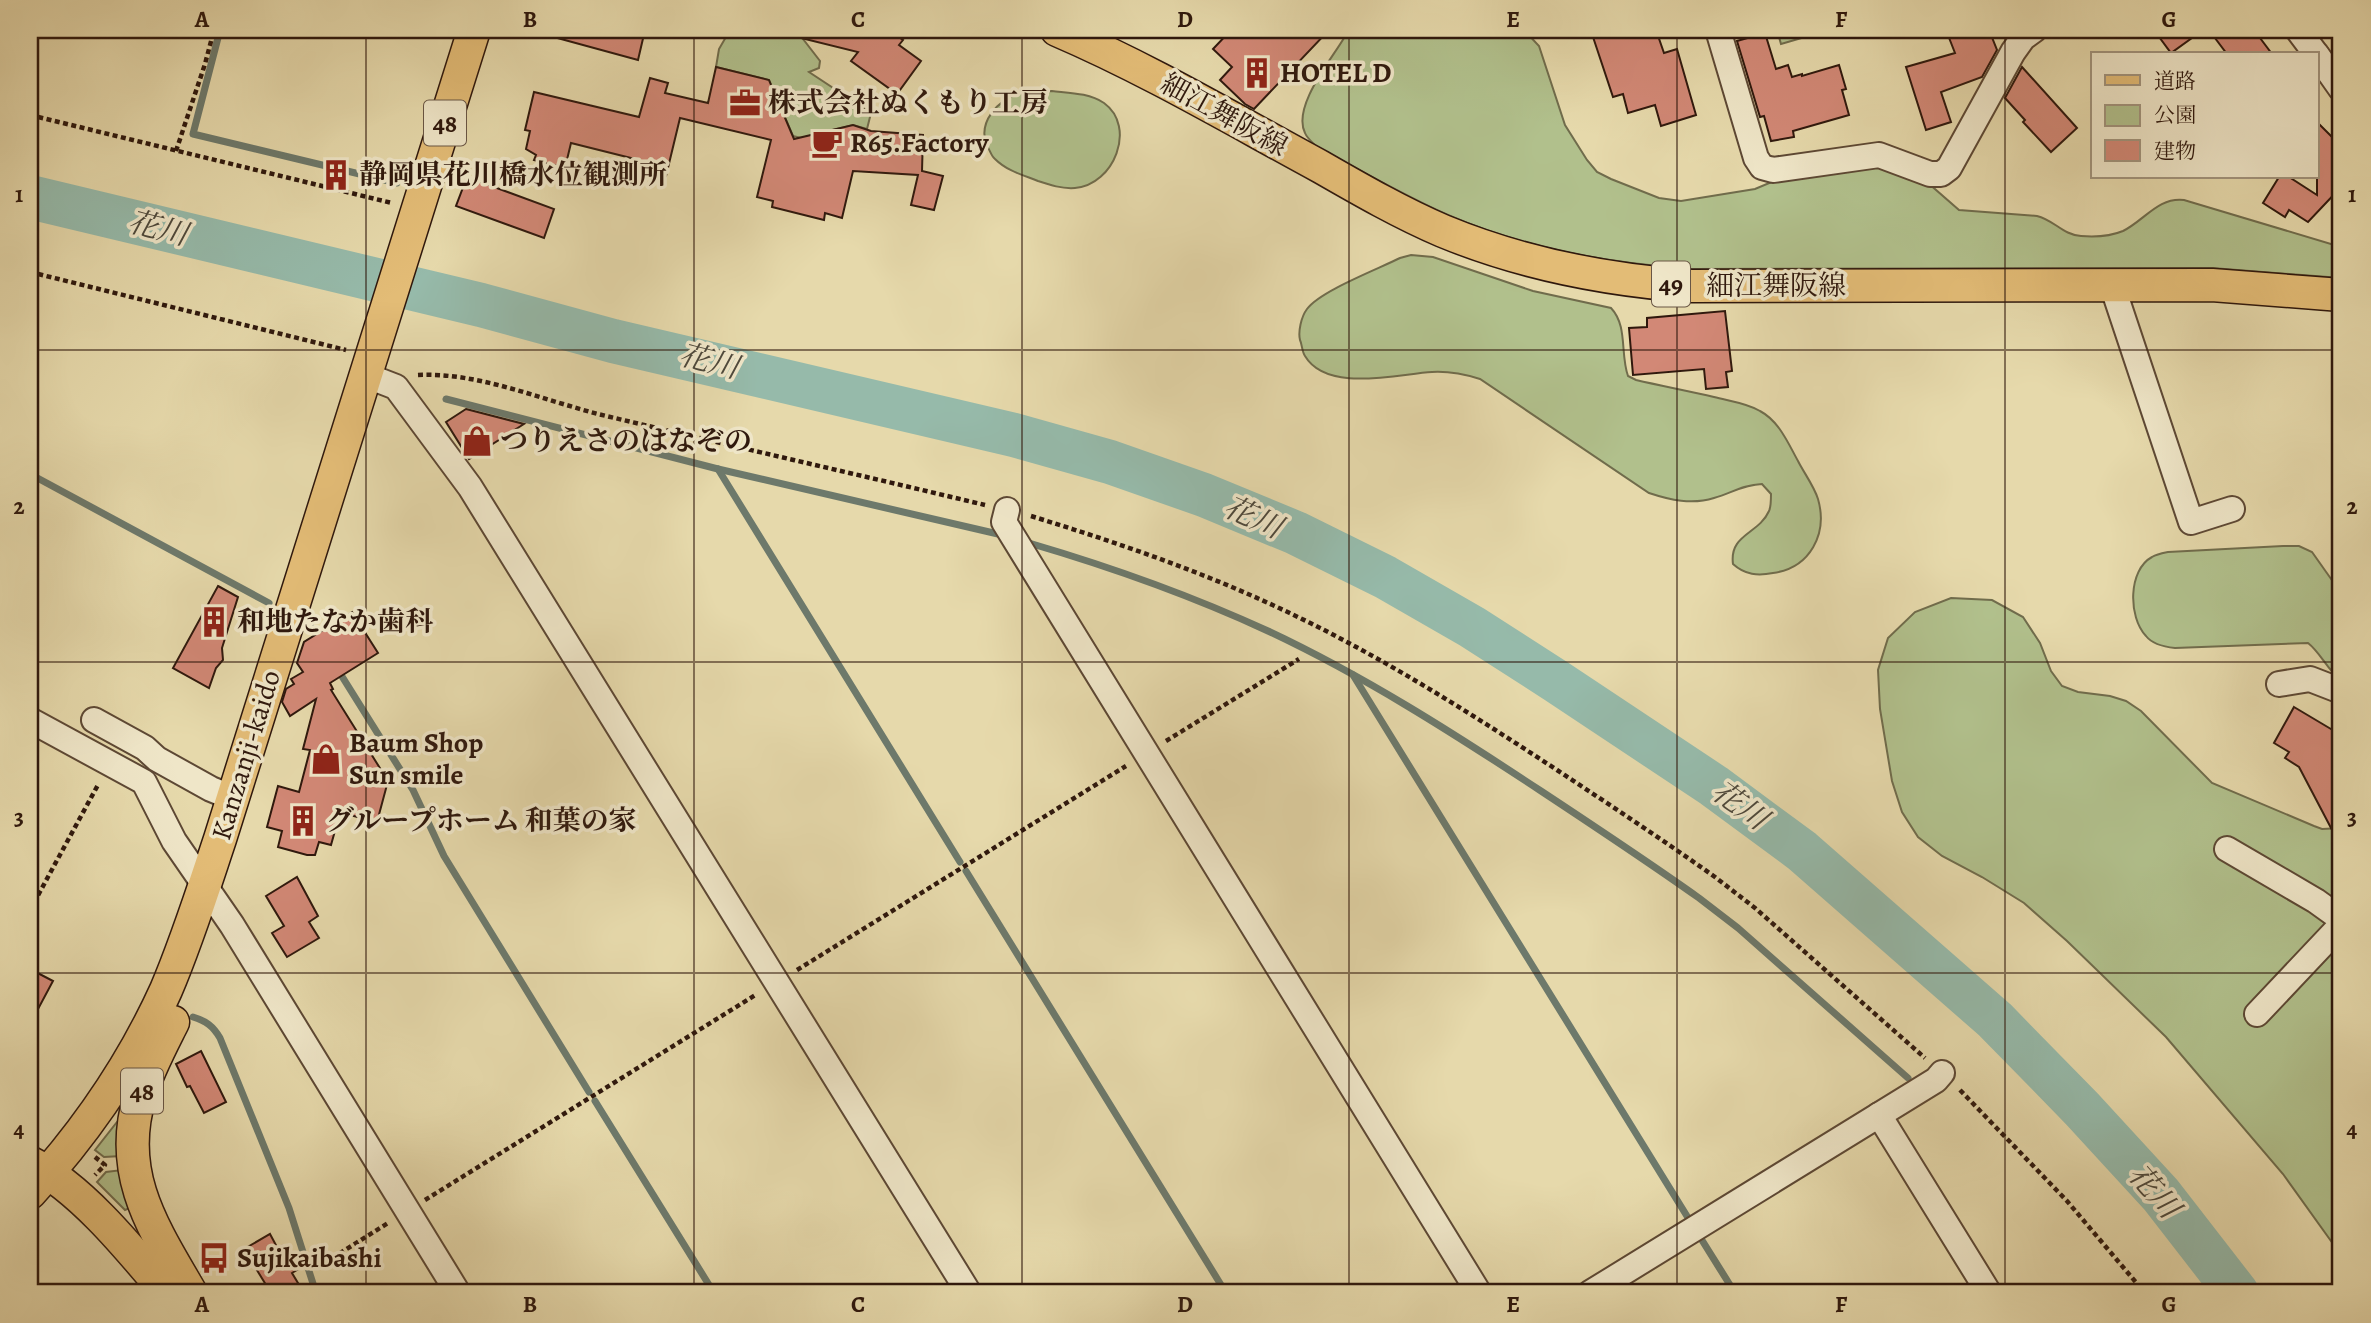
<svg xmlns="http://www.w3.org/2000/svg" width="2371" height="1323" font-family="Alegreya,'Noto Serif JP',serif">
<rect width="100%" height="100%" fill="#e6d9ab"/>
<filter id="stains"><feTurbulence type="fractalNoise" baseFrequency=".00286" numOctaves="4"/><feColorMatrix values="0 0 0 0 .2 0 0 0 0 .09 0 0 0 0 .02 0 0 0 .5 -.17"/></filter>
<radialGradient id="worn" r=".72"><stop offset=".6" stop-color="#630" stop-opacity="0"/><stop offset="1" stop-color="#630" stop-opacity=".3"/></radialGradient>
<g fill="#b1c08c" stroke="#706c4c" stroke-width="2">
<path d="M730 30H796L820 61 819 68 809 72 871 113 867 129 853 125 801 138 793 136 769 80 716 67 719 49Z"/>
<path d="M1347 30H1524L1539 46 1565 125 1587 160 1597 172 1611 179 1659 198 1681 201 1755 189 1774 181 1869 165 1928 183 1959 210 2037 216C2054 220 2063 235 2081 236 2094 237 2111 236 2123 231 2145 220 2158 197 2184 200L2341 247V278L2212 268 1692 269C1608 263 1526 249 1448 215 1403 195 1359 170 1316 146 1312 142 1307 138 1305 133 1292 107 1331 60 1344 38Z"/>
<path d="M1777 30H1829L1781 44Z"/>
<path d="M1052 91C1070 93 1089 93 1104 103 1137 127 1114 185 1075 188 1062 189 1050 185 1038 181 1023 175 1007 171 995 159 991 156 990 150 987 146 977 122 998 100 1020 93 1029 90 1042 92 1052 91Z"/>
<path d="M1411 255 1433 257 1533 291 1611 308C1628 326 1620 354 1628 376L1636 380C1662 386 1688 391 1714 397 1729 401 1747 403 1760 411 1779 421 1788 443 1798 461 1804 473 1814 486 1818 499 1828 534 1810 568 1773 573 1758 576 1745 575 1733 564 1729 534 1759 534 1769 511 1771 507 1771 499 1771 494L1762 484C1742 485 1732 493 1714 498 1692 505 1670 500 1649 493L1480 379C1464 374 1449 371 1432 372 1397 374 1327 393 1305 356 1302 352 1302 344 1300 340 1298 332 1301 317 1307 309 1320 291 1378 269 1400 258Z"/>
<path d="M2283 546H2299L2312 552 2341 593V680C2327 670 2321 653 2308 643L2175 648C2165 647 2153 645 2146 636 2128 617 2128 570 2152 557 2157 554 2163 553 2168 552Z"/>
<path d="M1951 598 1992 600 2023 617 2040 643 2051 671 2062 686 2078 692 2110 696 2126 701 2141 711 2212 783 2314 826 2322 829 2341 828V1255L2283 1174 2166 1037 2067 941 2024 903 1982 877 1942 856 1918 837 1902 812 1892 781 1880 709 1878 670 1888 638 1915 612Z"/>
<path d="M117 1122 122 1125 121 1156 104 1157 95 1150Z"/>
<path d="M122 1170 132 1207 125 1210 97 1182 106 1172Z"/>
</g>
<g fill="none" stroke-linecap="round" stroke-linejoin="round">
<g stroke="#6d796b" stroke-width="7">
<path d="M220 30 193 134 397 183"/>
<path d="M446 399 718 469 998 534"/>
<path d="M718 469 960 862"/>
<path d="M30 474 269 603"/>
<path d="M1029 543C1111 567 1190 595 1268 631 1364 676 1453 733 1541 791 1594 826 1647 861 1699 898L1738 928 1908 1078"/>
<path d="M310 625 321 642"/>
<path d="M338 670 413 790 444 856 589 1092"/>
<path d="M1353 675 1690 1221"/>
<path d="M966 871 1226 1293"/>
<path d="M193 1017C206 1021 213 1026 220 1038L289 1208 316 1293"/>
<path d="M595 1101 714 1293"/>
<path d="M1700 1237 1735 1293"/>
</g>
<path stroke="#96baaa" stroke-width="44" d="M30 197 481 305 613 341 1014 435 1110 462 1204 495 1296 533 1385 577 1472 627 1556 681 1714 786 1802 851 1995 1020 2082 1109 2161 1195 2237 1293"/>
</g>
<g fill="#d28876" stroke="#2f180d" stroke-width="2">
<path d="M551 30H645L638 60 550 36Z"/>
<path d="M798 30H889L903 40 899 45 921 61 897 94 851 61 858 52 797 37Z"/>
<path d="M1231 30H1329L1254 109 1245 104 1220 80 1232 67 1213 49Z"/>
<path d="M1615 30H1656L1664 53 1677 49 1696 115 1661 126 1655 105 1628 113 1623 94 1613 97 1593 37Z"/>
<path d="M1946 30H1989L1997 50 1982 77 1941 92 1951 122 1926 130 1906 67 1955 53Z"/>
<path d="M2154 30H2203L2171 53Z"/>
<path d="M2209 30H2254L2272 54H2227Z"/>
<path d="M1765 33 1776 69 1788 65 1792 77 1802 74V76L1839 65 1846 89 1842 90 1849 115 1793 131 1794 137 1771 141 1764 116 1760 117 1737 41Z"/>
<path d="M716 67 769 80 794 139 853 125 871 131 923 135 922 171 943 176 934 210 911 205 918 175 853 171 842 218 825 213 824 220 772 207 773 201 757 197 771 140 680 118 666 176 637 169 639 160 571 143 565 168 534 160 536 155 526 149 530 131 525 130 534 92 639 117 650 78 668 83 665 93 708 103Z"/>
<path d="M2022 67 2077 128 2051 152 2023 122 2025 120 2005 98Z"/>
<path d="M2317 122 2341 146V187L2308 222 2289 210 2285 217 2263 203 2279 177H2289L2317 195Z"/>
<path d="M467 177 554 209 544 238 456 206Z"/>
<path d="M1725 311 1732 371 1726 372 1728 387 1706 389 1704 369 1633 375 1629 328 1647 327V318Z"/>
<path d="M466 409 524 424 469 459 446 422Z"/>
<path d="M218 586 238 597 222 648 223 660 216 668 209 688 173 668Z"/>
<path d="M352 612 378 653 330 683 333 689 331 690 388 781 377 822 346 814 343 822 338 820 331 845 319 842 315 855H307L278 847 282 831 267 827 278 786 299 792 310 750 303 749 316 699 290 716 282 702 286 689 294 684 291 679 303 672 297 663 304 642Z"/>
<path d="M2294 707 2341 735V847L2299 767 2285 758 2289 752 2274 743Z"/>
<path d="M297 877 318 916 309 922 319 938 287 957 272 933 284 926 266 896Z"/>
<path d="M30 969 53 981 30 1024Z"/>
<path d="M201 1051 226 1102 204 1113 190 1086 187 1087 176 1064Z"/>
<path d="M270 1234 278 1249 282 1246 297 1270 292 1273 304 1293H271L244 1249Z"/>
</g>
<g fill="none" stroke-linecap="round" stroke-linejoin="round">
<defs>
<g id="minor">
<path d="M1718 30 1756 158 1762 167 1773 170 1879 155 1930 174H1941L1949 168 2013 52 2023 38 2034 30"/>
<path d="M2298 30 2316 54"/>
<path d="M2317 55 2341 89"/>
<path d="M2112 285 2191 522 2232 509"/>
<path d="M365 375 396 387 470 487 969 1293"/>
<path d="M1007 510 1004 522 1479 1293"/>
<path d="M2279 684 2310 679 2341 691"/>
<path d="M30 720 144 782 174 841 232 925 458 1293"/>
<path d="M94 720 145 748 157 759 211 789 233 798"/>
<path d="M2227 849 2316 901 2341 919"/>
<path d="M2257 1014 2341 925"/>
<path d="M1879 1115 1989 1293"/>
<path d="M1590 1293 1936 1080 1942 1073"/>
</g>
<g id="major">
<path d="M1057 30C1148 69 1234 120 1321 167 1361 190 1401 213 1443 231 1523 264 1606 280 1691 286L2212 285 2341 295"/>
<path d="M173 1022C161 1046 148 1070 140 1096 116 1174 154 1229 191 1293"/>
<path d="M31 1163C81 1188 131 1250 167 1293"/>
<path d="M30 1193C85 1133 132 1065 166 990 187 941 203 890 220 839L474 30"/>
</g>
</defs>
<use href="#minor" stroke="#5d4834" stroke-width="28"/>
<use href="#major" stroke="#2f180d" stroke-width="35"/>
<g stroke="#2f180d" stroke-width="4.5" stroke-dasharray="5 3.5" stroke-linecap="butt">
<path d="M726 30 729 38"/>
<path d="M30 115 392 203"/>
<path d="M176 151 205 64 214 30"/>
<path d="M30 272 346 350"/>
<path d="M418 375C477 372 540 399 598 414 727 445 856 474 985 505"/>
<path d="M1031 516C1115 542 1198 570 1279 608 1376 653 1467 711 1557 770 1610 805 1663 840 1715 877L1755 908 1925 1058"/>
<path d="M1166 741 1299 659"/>
<path d="M30 910 99 783"/>
<path d="M797 970 1126 766"/>
<path d="M1960 1090 2067 1201 2145 1293"/>
<path d="M95 1157 105 1165 95 1175"/>
<path d="M425 1200 757 994"/>
<path d="M318 1267 388 1223"/>
</g>
<use href="#minor" stroke="#efe6c8" stroke-width="24"/>
<use href="#major" stroke="#e3bc76" stroke-width="32"/>
</g>
<path fill="none" stroke="#2f180d" stroke-width="2" stroke-opacity="0.55" d="M366 30V1293M694 30V1293M1022 30V1293M1349 30V1293M1677 30V1293M2005 30V1293M30 350H2341M30 662H2341M30 973H2341"/>
<defs>
<symbol id="building-bare" viewBox="-9 -9 18 18"><path d="M-4-6H4V6H1V3H-1V6H-4ZM-2.5-4.3h1.7v1.8h-1.7ZM.8-4.3h1.7v1.8H.8ZM-2.5-1h1.7V.8h-1.7ZM.8-1h1.7V.8H.8Z" fill="#8f2418" stroke="#efe6c8" stroke-width="2.5" paint-order="stroke"/></symbol>
<symbol id="office-bare" viewBox="-9 -9 18 18"><path d="M-6-3h4V-5.5h4V-3h4V5H-6ZM-1-4.5V-3h2v-1.5ZM-6 0V1H6V0Z" fill="#8f2418" stroke="#efe6c8" stroke-width="2.5" paint-order="stroke"/></symbol>
<symbol id="cafe-bare" viewBox="-9 -9 18 18"><path d="M-5.5-4.5H6V0H3Q3 3.5 0 3.5H-2.5Q-5.5 3.5-5.5 0ZM3-3.2v2h1.7v-2ZM-6 4.5H4V6H-6Z" fill="#8f2418" stroke="#efe6c8" stroke-width="2.5" paint-order="stroke"/></symbol>
<symbol id="shop-bare" viewBox="-9 -9 18 18"><path d="M-5-2.5h2.3a2.7 3.5 0 0 1 5.4 0H5L5.5 6h-11ZM-1.5-2.5h3a1.5 2.3 0 0 0-3 0Z" fill="#8f2418" stroke="#efe6c8" stroke-width="2.5" paint-order="stroke"/></symbol>
<symbol id="bus-bare" viewBox="-9 -9 18 18"><path d="M-5-6H5V4H4V6H2V4H-2V6H-4V4H-5ZM-3.5-4V0h7V-4ZM-3.5 1.2v1.5H-2V1.2ZM2 1.2v1.5H3.5V1.2Z" fill="#8f2418" stroke="#efe6c8" stroke-width="2.5" paint-order="stroke"/></symbol>
</defs>
<g fill-rule="evenodd">
<use href="#building-bare" x="1235" y="51" width="44" height="44"/>
<use href="#office-bare" x="723" y="81" width="44" height="44"/>
<use href="#cafe-bare" x="805" y="121" width="44" height="44"/>
<use href="#building-bare" x="314" y="153" width="44" height="44"/>
<use href="#shop-bare" x="455" y="419" width="44" height="44"/>
<use href="#building-bare" x="192" y="600" width="44" height="44"/>
<use href="#shop-bare" x="304" y="737" width="44" height="44"/>
<use href="#building-bare" x="281" y="799" width="44" height="44"/>
<use href="#bus-bare" x="192" y="1236" width="44" height="44"/>
</g>
<g text-anchor="middle" dominant-baseline="central" stroke-width="7" stroke-linejoin="round" paint-order="stroke">
<g fill="#efe6c8" stroke="#695645" stroke-width="2">
<rect x="424" y="100.5" width="42" height="45" rx="5"/>
<rect x="1652" y="261.5" width="38" height="45" rx="5"/>
<rect x="121" y="1068.5" width="42" height="45" rx="5"/>
</g>
<g font-size="26" font-weight="bold" fill="#2f180d">
<text x="445" y="123">48</text>
<text x="1671" y="284">49</text>
<text x="142" y="1091">48</text>
</g>
<g font-size="28" font-weight="bold" fill="#2f180d" stroke="#efe6c8" text-anchor="start">
<text x="1280" y="73">HOTEL D</text>
<text x="768" y="103">株式会社ぬくもり工房</text>
<text x="850" y="143">R65.Factory</text>
<text x="359" y="175">静岡県花川橋水位観測所</text>
<text x="500" y="441">つりえさのはなぞの</text>
<text x="237" y="622">和地たなか歯科</text>
<text x="349" y="743">Baum Shop<tspan x="349" dy="32">Sun smile</tspan></text>
<text x="326" y="821">グループホーム 和葉の家</text>
<text x="237" y="1258">Sujikaibashi</text>
</g>
<g font-size="28" fill="#2f180d" stroke="#efe6c8">
<text transform="translate(1224 115) rotate(29)">細江舞阪線</text>
<text x="1776" y="286">細江舞阪線</text>
<text transform="translate(246 755) rotate(-73)">Kanzanji-kaido</text>
</g>
<g font-size="30" font-style="italic" fill="#4e493c" stroke="#efe6c8">
<text transform="translate(158 228) rotate(14)">花川</text>
<text transform="translate(709 361) rotate(14)">花川</text>
<text transform="translate(1253 517) rotate(24)">花川</text>
<text transform="translate(1740 805) rotate(36)">花川</text>
<text transform="translate(2154 1191) rotate(49)">花川</text>
</g>
</g>
<rect width="2371" height="1323" fill="none" stroke="#e6d9ab" stroke-width="77"/>
<rect x="2091" y="52" width="228" height="126" fill="#efe6c8" stroke="#a2947d" stroke-width="2"/>
<rect x="2105" y="75" width="35" height="10" fill="#e3bc76" stroke="#a2947d" stroke-width="2"/>
<text x="2154" y="88" font-size="21" fill="#2f180d">道路</text>
<rect x="2105" y="105" width="35" height="21" fill="#b1c08c" stroke="#a2947d" stroke-width="2"/>
<text x="2154" y="122" font-size="21" fill="#2f180d">公園</text>
<rect x="2105" y="140" width="35" height="21" fill="#d28876" stroke="#a2947d" stroke-width="2"/>
<text x="2154" y="158" font-size="21" fill="#2f180d">建物</text>
<rect x="38" y="38" width="2294" height="1246" fill="none" stroke="#2f180d" stroke-width="2.5"/>
<g font-size="23" text-anchor="middle" font-weight="bold" fill="#2f180d">
<text x="202" y="27">A</text>
<text x="530" y="27">B</text>
<text x="858" y="27">C</text>
<text x="1185" y="27">D</text>
<text x="1513" y="27">E</text>
<text x="1841" y="27">F</text>
<text x="2169" y="27">G</text>
<text x="19" y="202">1</text>
<text x="2352" y="202">1</text>
<text x="19" y="514">2</text>
<text x="2352" y="514">2</text>
<text x="19" y="825">3</text>
<text x="2352" y="825">3</text>
<text x="19" y="1137">4</text>
<text x="2352" y="1137">4</text>
<text x="202" y="1312">A</text>
<text x="530" y="1312">B</text>
<text x="858" y="1312">C</text>
<text x="1185" y="1312">D</text>
<text x="1513" y="1312">E</text>
<text x="1841" y="1312">F</text>
<text x="2169" y="1312">G</text>
</g>
<rect width="100%" height="100%" filter="url(#stains)"/>
<rect width="100%" height="100%" fill="url(#worn)"/>
</svg>
